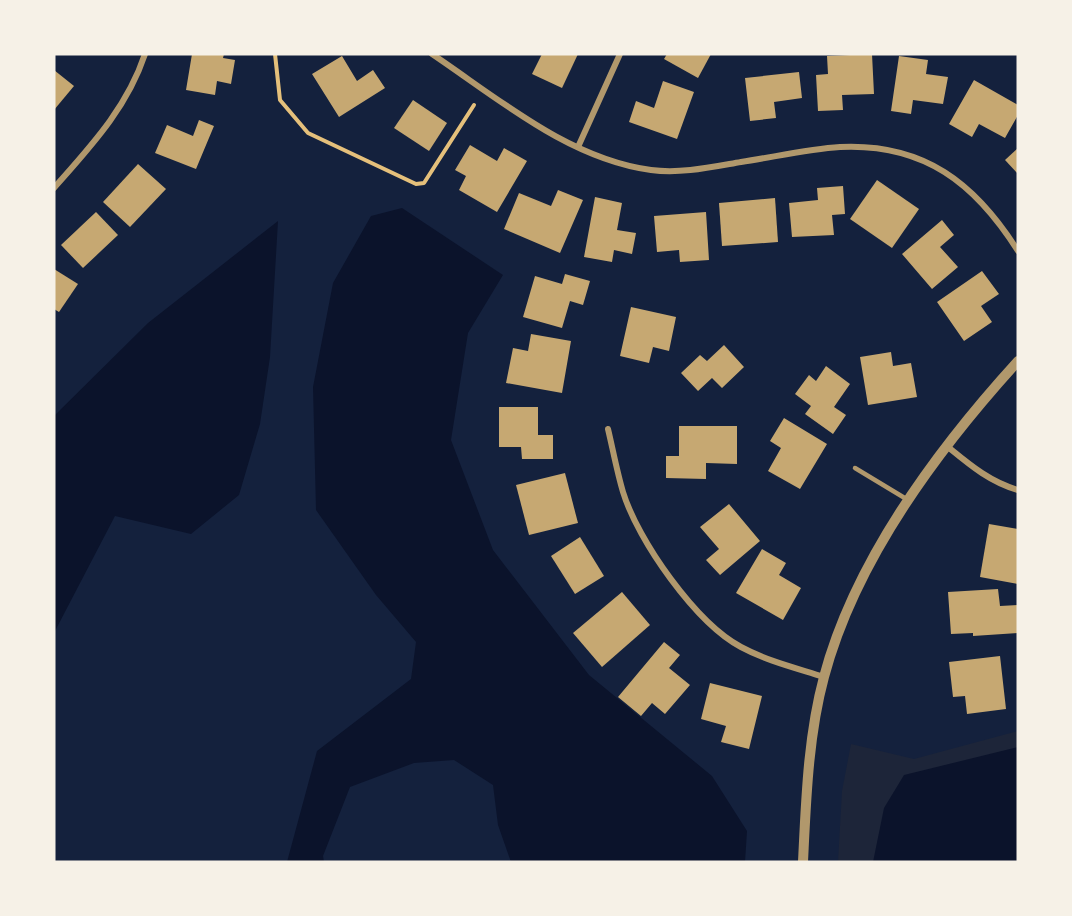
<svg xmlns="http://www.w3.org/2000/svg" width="1072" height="916" font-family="'Public Sans',sans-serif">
<rect width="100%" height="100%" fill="#14213d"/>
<path fill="#1d2539" d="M1018 731V862H838L842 791 851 744 914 759Z"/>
<g fill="#0b132b">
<path d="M402 208 503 275 468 333 451 440 493 550 589 675 712 776 747 831 745 862H511L498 825 493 785 454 760 414 763 350 787 323 856 324 862H287L317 751 411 679 416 642 376 595 316 510 313 387 333 283 371 216Z"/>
<path d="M278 221 270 357 260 424 239 495 191 534 115 516 54 633V416L148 323Z"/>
<path d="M1018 747V862H873L884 808 904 775Z"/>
</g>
<g fill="#c6a872">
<path d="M192 54H224L223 58 235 60 231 84 217 81 215 95 186 90Z"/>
<path d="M542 54H578L562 88 532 74Z"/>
<path d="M667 54H711L698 78 664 59Z"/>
<path d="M872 54 874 94 842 95 843 110 818 111 816 75 828 74 827 56Z"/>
<path d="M342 56 357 81 373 70 385 88 339 117 312 74Z"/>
<path d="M899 56 928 60 926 74 948 77 943 104 913 100 911 114 891 111Z"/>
<path d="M54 70 74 86 54 110Z"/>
<path d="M799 72 802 98 774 102 776 118 750 121 745 78Z"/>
<path d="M974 80 1018 105V115L1005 138 979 124 972 137 949 124Z"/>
<path d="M663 81 694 92 677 139 629 122 636 101 654 108Z"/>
<path d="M413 100 447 123 429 151 394 128Z"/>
<path d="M199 120 214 126 196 169 155 153 167 125 193 136Z"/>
<path d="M470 145 497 161 504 148 527 161 497 212 459 190 466 176 455 170Z"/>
<path d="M1018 148V174L1005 160Z"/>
<path d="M138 164 166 189 130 227 103 202Z"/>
<path d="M877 180 919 209 892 248 850 219Z"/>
<path d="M843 186 845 214 832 215 834 235 792 237 789 203 818 200 817 188Z"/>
<path d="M558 190 583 200 560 253 504 229 519 193 551 206Z"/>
<path d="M595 197 622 203 617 230 636 233 632 254 614 250 612 262 584 257Z"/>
<path d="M775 198 778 242 722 246 719 203Z"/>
<path d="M96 212 118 235 83 268 61 245Z"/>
<path d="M706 212 709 260 680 262 679 250 657 252 654 216Z"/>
<path d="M942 220 954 235 940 247 958 267 932 289 902 254Z"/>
<path d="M54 269 78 284 59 312 54 309Z"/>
<path d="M982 271 999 294 981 306 992 322 964 341 937 302Z"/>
<path d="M565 274 590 281 583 305 570 301 562 328 523 317 535 276 562 284Z"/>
<path d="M631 307 676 317 669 351 653 347 649 363 620 356Z"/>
<path d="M531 334 571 341 562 393 506 383 513 348 528 351Z"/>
<path d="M724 345 744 367 722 388 712 378 698 391 681 373 700 355 707 361Z"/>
<path d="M891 352 893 366 911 363 917 397 868 405 860 357Z"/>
<path d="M826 366 850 384 834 407 846 415 833 434 805 414 811 406 795 394 809 375 816 381Z"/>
<path d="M499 407H538V435H553V459H522L521 447H499Z"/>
<path d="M784 418 827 444 800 489 768 471 781 448 770 441Z"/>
<path d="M679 426H737V464L706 463V479L666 478V456H679Z"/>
<path d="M565 473 578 523 529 535 516 485Z"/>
<path d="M729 504 760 541 720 575 706 560 719 549 700 527Z"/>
<path d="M989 524 1018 529V584L980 577Z"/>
<path d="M580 537 604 576 575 594 551 556Z"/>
<path d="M762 549 786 563 779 575 801 588 783 620 736 593Z"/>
<path d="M998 589 1000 606 1018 605V633L973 636V633L951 634 948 592Z"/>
<path d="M622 592 650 625 602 667 573 633Z"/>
<path d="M664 642 680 655 669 668 690 685 665 714 652 703 641 716 618 697Z"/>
<path d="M1000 656 1006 709 967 714 965 696 953 697 949 662Z"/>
<path d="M710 683 762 696 749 749 721 742 726 726 701 719Z"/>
</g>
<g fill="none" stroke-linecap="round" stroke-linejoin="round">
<path stroke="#e5c07b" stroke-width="4" d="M275 54 280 100 308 133 416 184 424 183 474 105"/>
<path stroke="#b1986c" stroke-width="4.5" d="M855 468 908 500"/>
<g stroke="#b1986c" stroke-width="6">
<path d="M432 54C499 99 569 159 651 170 681 174 712 167 741 162 774 157 808 149 840 147 924 143 975 183 1018 251"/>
<path d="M578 147 620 54"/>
<path d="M54 188C91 146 127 108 145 54"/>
<path d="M608 429C613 450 617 472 623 492 638 541 696 623 741 647 767 661 796 668 824 677"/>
<path d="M948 447C970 465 990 482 1018 490"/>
</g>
<path stroke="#b1986c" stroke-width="10" d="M803 862C806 801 808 736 824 677 855 560 937 450 1018 361"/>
</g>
<rect width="1072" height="916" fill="none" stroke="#f6f1e7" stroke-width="111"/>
</svg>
